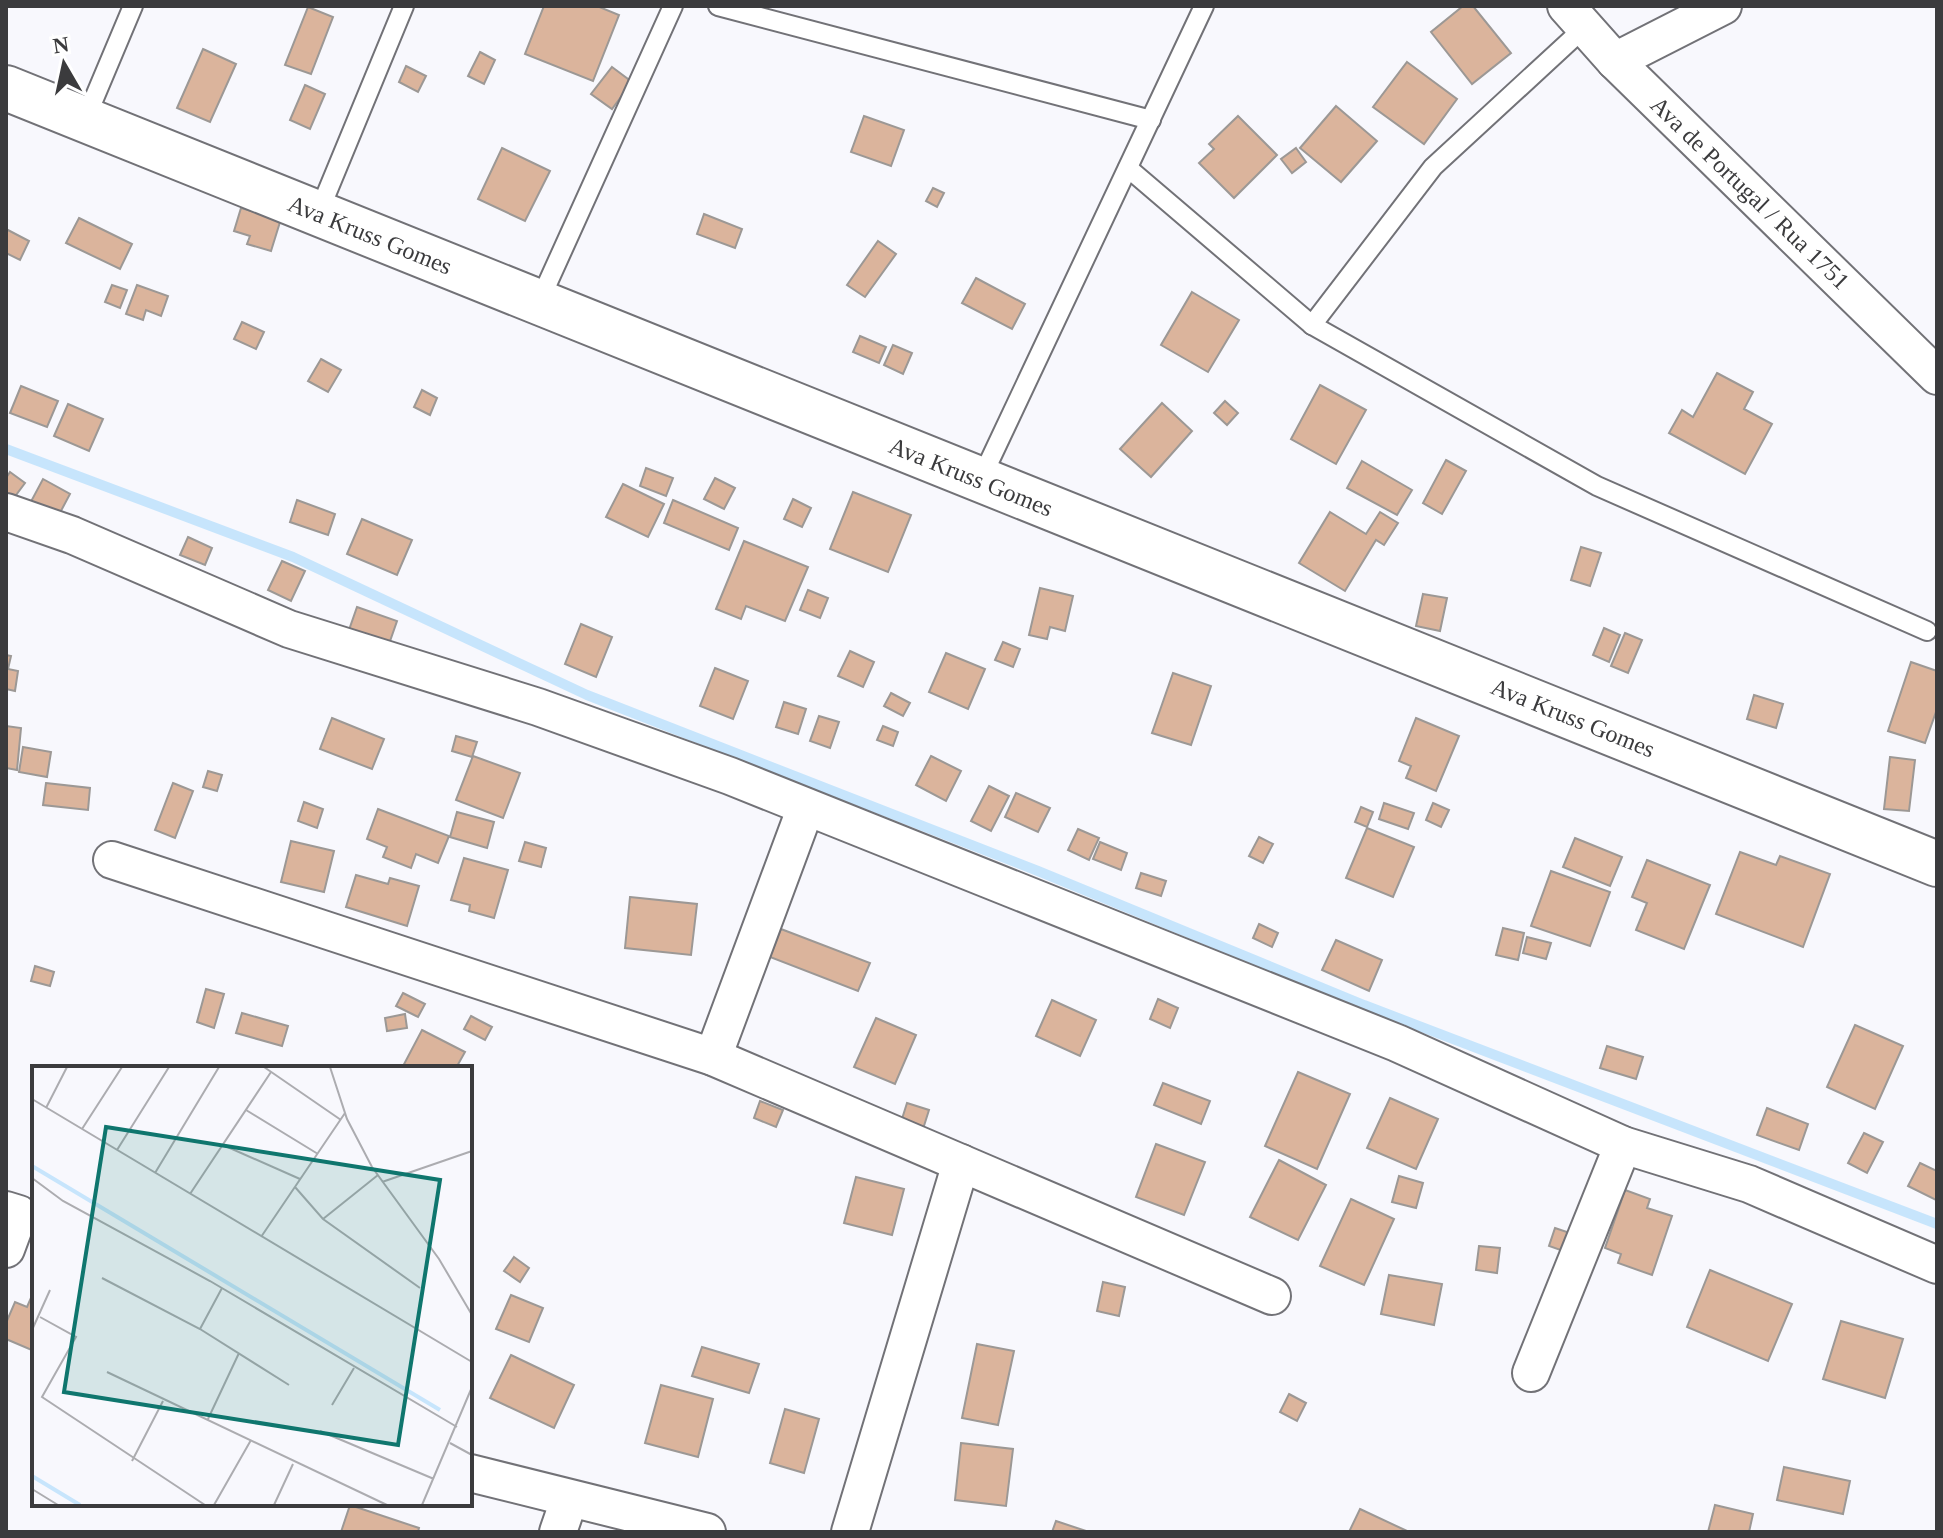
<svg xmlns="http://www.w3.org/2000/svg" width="1943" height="1538" font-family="Georgia,serif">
<rect width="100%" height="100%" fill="#f8f8fd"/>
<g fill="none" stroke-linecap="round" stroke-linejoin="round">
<path stroke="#c7e5fc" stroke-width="10" d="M6 449 293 557 587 695 1038 871 1364 1005 1937 1224"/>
</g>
<g fill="#dbb49c" stroke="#9c9895" stroke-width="2">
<path d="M544 6H597L619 15 593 81 525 54Z"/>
<path d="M1463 6H1473L1511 53 1472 84 1431 32Z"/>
<path d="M308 7 333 17 311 74 285 65Z"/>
<path d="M203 49 236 64 210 122 177 108Z"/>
<path d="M480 52 495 60 484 84 468 76Z"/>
<path d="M1407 62 1457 99 1424 144 1373 107Z"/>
<path d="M406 66 426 76 418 92 399 82Z"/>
<path d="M612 67 632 82 612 109 591 94Z"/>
<path d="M305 85 325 94 310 129 290 120Z"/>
<path d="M1336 106 1377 141 1341 182 1300 148Z"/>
<path d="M864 116 904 130 891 166 851 152Z"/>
<path d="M1238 116 1277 155 1234 198 1199 163 1214 149 1209 144Z"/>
<path d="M502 148 550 171 525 221 478 199Z"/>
<path d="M1296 148 1306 162 1292 173 1281 159Z"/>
<path d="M933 188 944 193 937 207 926 201Z"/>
<path d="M285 206 271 251 247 244 250 236 234 231 241 208 261 214Z"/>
<path d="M704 214 742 229 735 248 697 234Z"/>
<path d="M79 218 132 244 120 269 66 243Z"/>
<path d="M6 229 29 241 20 260 6 253Z"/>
<path d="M878 241 896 254 865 297 847 285Z"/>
<path d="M976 278 1025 304 1012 329 962 303Z"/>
<path d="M112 285 127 290 120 308 105 302Z"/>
<path d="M137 285 168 296 161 316 146 310 143 320 126 314Z"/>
<path d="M1192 292 1239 320 1208 372 1161 345Z"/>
<path d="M242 322 264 332 256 349 234 339Z"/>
<path d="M860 336 886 347 879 363 853 352Z"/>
<path d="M893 345 912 353 903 374 884 365Z"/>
<path d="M321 359 341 370 328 392 308 381Z"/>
<path d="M1717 373 1753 392 1744 409 1772 424 1745 474 1669 433 1682 410 1693 417Z"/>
<path d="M1320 385 1366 410 1336 464 1291 439Z"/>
<path d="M21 386 58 401 47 427 10 413Z"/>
<path d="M422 390 437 398 430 415 414 407Z"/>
<path d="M1225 401 1238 413 1227 425 1214 413Z"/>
<path d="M1162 403 1192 431 1151 477 1120 449Z"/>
<path d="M68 404 103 419 89 451 54 436Z"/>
<path d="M1446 460 1466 471 1442 514 1423 503Z"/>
<path d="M1362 461 1412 490 1397 515 1347 488Z"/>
<path d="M646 468 673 478 666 496 640 486Z"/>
<path d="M10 472 25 483 13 499 6 494V478Z"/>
<path d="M715 478 735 488 724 509 704 499Z"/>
<path d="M43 479 70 494 54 524 27 509Z"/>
<path d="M623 484 664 504 648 537 606 517Z"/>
<path d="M853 492 911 515 888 572 830 549Z"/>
<path d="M793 499 811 508 802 527 784 519Z"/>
<path d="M297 500 335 514 328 535 290 522Z"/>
<path d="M673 500 738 528 729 550 664 523Z"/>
<path d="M1330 512 1366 534 1380 512 1398 523 1384 545 1376 540 1345 591 1299 563Z"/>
<path d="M362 519 412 540 397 575 347 554Z"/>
<path d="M188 537 212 548 205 565 180 555Z"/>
<path d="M744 541 808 567 785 621 746 606 741 619 716 609Z"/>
<path d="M1581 547 1601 553 1590 586 1571 580Z"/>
<path d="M282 561 305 571 291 601 268 590Z"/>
<path d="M1040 588 1073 596 1065 631 1050 627 1047 639 1029 635Z"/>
<path d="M808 590 828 598 820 618 800 610Z"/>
<path d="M1423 594 1447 598 1440 631 1416 626Z"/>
<path d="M357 607 397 621 389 644 349 630Z"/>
<path d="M581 624 612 637 596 677 565 664Z"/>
<path d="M1604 628 1620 635 1609 662 1593 655Z"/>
<path d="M1625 633 1642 640 1628 673 1611 666Z"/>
<path d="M1003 642 1020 649 1013 667 995 660Z"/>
<path d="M850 651 874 662 863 687 838 676Z"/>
<path d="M946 653 985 669 968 709 929 692Z"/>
<path d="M6 655 11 656 8 669 18 671 15 691 6 689Z"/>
<path d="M1911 662 1937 671V709L1925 743 1888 731Z"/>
<path d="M715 668 748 681 733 719 700 706Z"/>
<path d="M1173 673 1211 686 1191 745 1152 733Z"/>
<path d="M891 693 910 703 903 716 884 706Z"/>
<path d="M1754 695 1783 704 1776 728 1747 719Z"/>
<path d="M784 702 806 709 798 734 776 727Z"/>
<path d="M819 716 839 722 830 748 810 741Z"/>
<path d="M332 718 384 739 372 769 320 749Z"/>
<path d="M1416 718 1459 736 1436 791 1406 778 1411 766 1399 761Z"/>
<path d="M6 726 21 728 17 770 6 768Z"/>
<path d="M883 726 898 732 893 746 877 740Z"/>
<path d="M456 736 477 742 472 757 452 751Z"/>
<path d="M23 747 51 752 47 777 19 772Z"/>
<path d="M473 756 520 773 503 818 456 800Z"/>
<path d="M931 756 961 771 946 801 916 785Z"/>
<path d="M1890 757 1915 760 1909 811 1884 809Z"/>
<path d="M208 771 222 775 217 791 203 787Z"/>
<path d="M46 783 90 788 88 810 43 805Z"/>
<path d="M173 783 193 791 175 838 155 830Z"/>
<path d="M989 786 1009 796 991 831 971 821Z"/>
<path d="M1016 793 1050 808 1038 832 1005 817Z"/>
<path d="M304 802 323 809 317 828 298 821Z"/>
<path d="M1384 803 1414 813 1408 829 1379 819Z"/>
<path d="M1433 803 1449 810 1441 827 1426 820Z"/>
<path d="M1361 807 1373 812 1367 827 1355 822Z"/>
<path d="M378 809 449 836 438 863 416 854 411 868 383 857 387 847 367 839Z"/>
<path d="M457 812 494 822 487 848 450 837Z"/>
<path d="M1367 828 1414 847 1393 897 1346 878Z"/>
<path d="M1078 829 1099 838 1089 860 1068 850Z"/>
<path d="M1259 837 1273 844 1263 863 1249 856Z"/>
<path d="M1575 838 1622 857 1610 886 1563 867Z"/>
<path d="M291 841 334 851 324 892 281 882Z"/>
<path d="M525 842 546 848 541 867 519 861Z"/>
<path d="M1100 842 1127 853 1121 870 1093 859Z"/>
<path d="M1740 852 1776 865 1780 856 1830 874 1803 947 1716 914Z"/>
<path d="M464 858 508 870 494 918 469 911 470 905 451 900Z"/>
<path d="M1647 860 1710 885 1684 949 1636 930 1647 903 1632 897Z"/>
<path d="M1551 871 1610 892 1590 946 1531 926Z"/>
<path d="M1141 873 1166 881 1161 896 1136 888Z"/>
<path d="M356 875 388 884 390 878 419 886 407 926 346 907Z"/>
<path d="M630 897 697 904 691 955 625 948Z"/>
<path d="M1259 924 1278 933 1272 947 1253 938Z"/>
<path d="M1503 928 1524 933 1518 960 1496 955Z"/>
<path d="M781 929 870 963 858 991 770 957Z"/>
<path d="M1527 937 1551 943 1546 959 1523 953Z"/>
<path d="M1336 940 1382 960 1369 991 1322 970Z"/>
<path d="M35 966 54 972 50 986 31 981Z"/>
<path d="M206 989 224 994 214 1028 197 1022Z"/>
<path d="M403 993 425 1004 418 1017 396 1006Z"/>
<path d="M1158 999 1178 1008 1170 1028 1150 1019Z"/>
<path d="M1052 1000 1096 1020 1080 1056 1036 1036Z"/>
<path d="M242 1013 288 1026 282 1046 236 1033Z"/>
<path d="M405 1014 407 1028 387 1031 385 1018Z"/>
<path d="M471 1016 492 1027 485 1040 464 1029Z"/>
<path d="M876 1018 916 1035 895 1084 854 1067Z"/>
<path d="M1855 1025 1903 1046 1875 1109 1827 1087Z"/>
<path d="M422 1030 465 1052 456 1068H402Z"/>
<path d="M1607 1046 1643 1057 1636 1079 1600 1068Z"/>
<path d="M1298 1072 1350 1094 1317 1169 1265 1146Z"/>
<path d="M1163 1083 1210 1101 1201 1124 1154 1105Z"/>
<path d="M1390 1098 1438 1119 1416 1169 1367 1148Z"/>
<path d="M760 1101 783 1110 776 1127 754 1118Z"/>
<path d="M907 1103 929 1110 923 1129 901 1122Z"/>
<path d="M1767 1108 1808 1124 1799 1150 1757 1135Z"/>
<path d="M1864 1133 1883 1142 1867 1173 1848 1163Z"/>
<path d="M1156 1144 1205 1162 1184 1215 1136 1197Z"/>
<path d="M1279 1160 1326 1185 1298 1240 1250 1217Z"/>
<path d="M1920 1163 1937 1171 1936 1200 1908 1186Z"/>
<path d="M1399 1176 1423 1183 1416 1208 1392 1202Z"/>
<path d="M856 1177 904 1189 892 1235 844 1223Z"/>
<path d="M1625 1190 1650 1199 1647 1208 1672 1216 1652 1275 1618 1263 1621 1254 1605 1248Z"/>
<path d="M1351 1199 1394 1219 1364 1285 1320 1266Z"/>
<path d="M1555 1228 1576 1235 1569 1253 1549 1246Z"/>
<path d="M1479 1246 1500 1248 1497 1273 1476 1270Z"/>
<path d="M514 1257 529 1268 520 1282 504 1271Z"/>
<path d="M1710 1270 1792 1304 1768 1361 1687 1327Z"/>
<path d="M1389 1275 1442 1284 1434 1325 1381 1314Z"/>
<path d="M1103 1282 1125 1287 1119 1316 1097 1311Z"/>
<path d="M34 1291V1351L6 1339V1323L15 1302 27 1307Z"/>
<path d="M511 1295 543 1308 529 1342 496 1329Z"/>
<path d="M1841 1321 1903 1339 1885 1398 1823 1379Z"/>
<path d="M977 1344 1014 1351 998 1425 962 1418Z"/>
<path d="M702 1347 759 1364 749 1393 692 1376Z"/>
<path d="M511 1355 574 1385 554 1428 490 1398Z"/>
<path d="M661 1385 713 1399 698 1457 645 1443Z"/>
<path d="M1289 1394 1306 1403 1297 1421 1280 1412Z"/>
<path d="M785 1409 819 1419 804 1473 770 1463Z"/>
<path d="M961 1443 1013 1449 1006 1506 955 1500Z"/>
<path d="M1784 1467 1850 1481 1843 1514 1777 1500Z"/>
<path d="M350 1505 419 1528 418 1532H341Z"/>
<path d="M1715 1505 1753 1514 1749 1532H1708Z"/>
<path d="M1360 1509 1407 1531V1532H1349Z"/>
<path d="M1056 1521 1089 1532H1052Z"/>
</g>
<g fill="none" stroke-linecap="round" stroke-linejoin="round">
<defs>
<g id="service">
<path d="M718 6 1151 120"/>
<path d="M85 120 133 6"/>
<path d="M1128 168 1312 325 1597 486 1927 631"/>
<path d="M318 214 404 6"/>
<path d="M539 302 673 6"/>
<path d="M1312 325 1433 167 1585 27"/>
<path d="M980 481 1204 6"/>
</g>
<g id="minor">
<path d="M1566 6 1615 61 1937 376"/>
<path d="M1615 61 1723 6"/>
<path d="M6 512 72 535 289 629 538 707 730 776 1397 1043 1623 1145 1749 1184 1937 1265"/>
<path d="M112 860 713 1057 1272 1296"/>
<path d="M713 1057 806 807"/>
<path d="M6 1210 19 1214 6 1249"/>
<path d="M1531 1373 1623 1145"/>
<path d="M470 1473 707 1532"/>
<path d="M558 1532 569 1500"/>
<path d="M850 1532 961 1163"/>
</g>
<path id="tertiary" d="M6 88 1937 864"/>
</defs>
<use href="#service" stroke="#727277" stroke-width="22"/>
<use href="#minor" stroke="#727277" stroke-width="40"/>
<use href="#tertiary" stroke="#727277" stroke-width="48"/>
<use href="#service" stroke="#fff" stroke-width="18"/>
<use href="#minor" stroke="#fff" stroke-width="36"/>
<use href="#tertiary" stroke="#fff" stroke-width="44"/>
</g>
<g text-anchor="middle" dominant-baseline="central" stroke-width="6" stroke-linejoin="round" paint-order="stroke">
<g font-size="24" fill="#3b3b3d" stroke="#fff">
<text transform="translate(1750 193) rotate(44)">Ava de Portugal / Rua 1751</text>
<text transform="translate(370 235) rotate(22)">Ava Kruss Gomes</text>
<text transform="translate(971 477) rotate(22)">Ava Kruss Gomes</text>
<text transform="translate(1573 718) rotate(22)">Ava Kruss Gomes</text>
</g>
</g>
<g transform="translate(32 1066)">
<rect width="440" height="440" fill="#f8f8fd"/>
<path fill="none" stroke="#c7e5fc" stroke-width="4" d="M0 100 408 344M0 410 48 439"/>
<path fill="none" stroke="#acacb0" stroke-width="2" d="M232 1 309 54M298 1 315 53 340 101 407 193 440 249M0 33 440 296M14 42 35 1M214 44 286 88M50 63 90 1M191 79 268 113M85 84 137 1M123 107 187 1M0 112 31 135 178 215 425 361M350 116 440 85M263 121 291 153 388 222M158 128 239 6M291 153 346 109M229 171 313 47M70 212 168 263 257 319M8 251 44 271 10 331 173 439M168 263 190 222M0 264 18 224M75 306 355 439M300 339 322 302M176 353 207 287M288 365 402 413M418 377 440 389M100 395 131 335M0 423 26 439M182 439 219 374M242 439 261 398M390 439 440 321"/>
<path fill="#0f766e" fill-opacity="0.15" stroke="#0f766e" stroke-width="4" d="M74 61 408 114 366 379 32 326Z"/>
<rect width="440" height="440" fill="none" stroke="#3b3b3d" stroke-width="4"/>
</g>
<rect width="1943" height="1538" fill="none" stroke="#3b3b3d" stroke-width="16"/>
<g transform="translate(64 64) rotate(351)" stroke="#ffffff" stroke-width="6" paint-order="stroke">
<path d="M0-6L14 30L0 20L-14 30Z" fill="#3b3b3d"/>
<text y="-12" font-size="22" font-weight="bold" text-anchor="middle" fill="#3b3b3d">N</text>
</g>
</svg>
